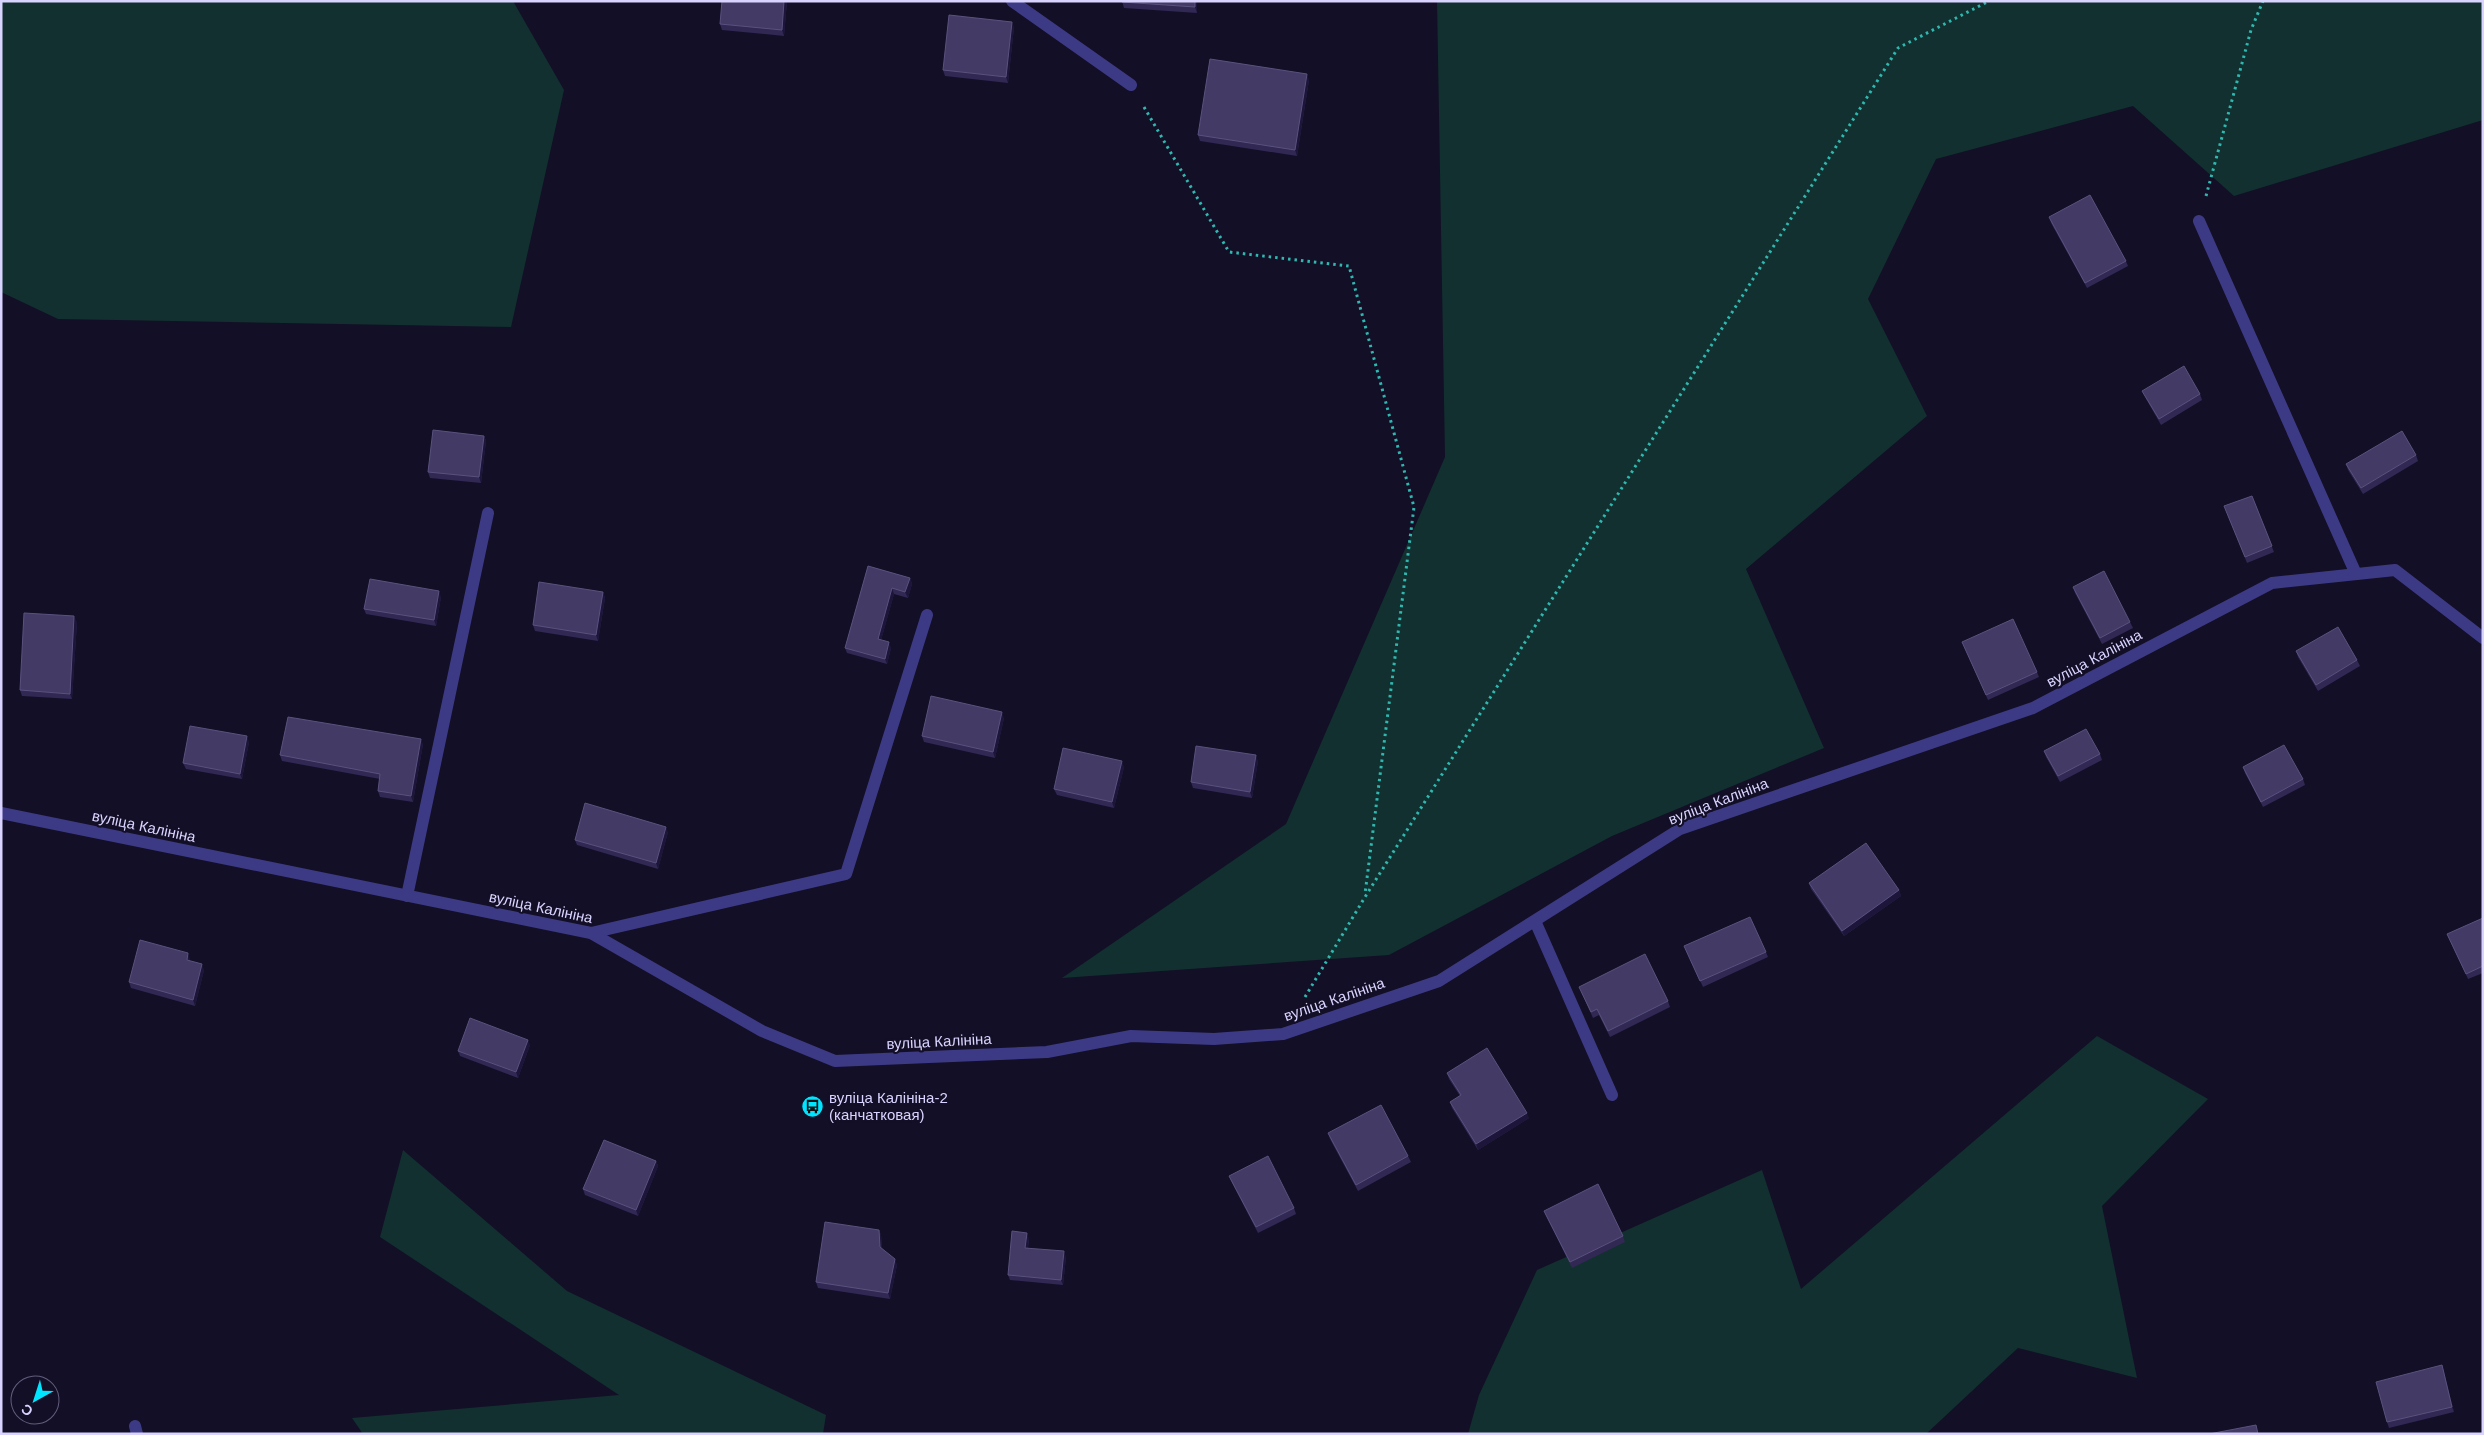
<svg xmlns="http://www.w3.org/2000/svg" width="2484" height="1435" font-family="Helvetica,sans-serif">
<rect width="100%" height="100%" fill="#130f26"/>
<g fill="#12302f">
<path d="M1 1H513L564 90 511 327 58 319 1 292Z"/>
<path d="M1437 1H2483V120L2234 196 2133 106 1936 159 1868 299 1927 416 1746 569 1824 748 1612 836 1389 955 1062 978 1286 824 1445 457Z"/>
<path d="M2097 1036 2208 1099 2102 1206 2137 1378 2018 1348 1926 1434H1468L1479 1395 1537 1270 1762 1170 1801 1289Z"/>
<path d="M403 1150 567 1291 826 1415 823 1434H363L352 1418 619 1395 380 1237Z"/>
</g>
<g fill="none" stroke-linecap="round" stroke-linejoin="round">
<g stroke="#2fb8b0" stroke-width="3" stroke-dasharray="2.5 4" stroke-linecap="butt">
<path d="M1144 107 1229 252 1349 266 1414 507 1365 894"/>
<path d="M2206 196 2251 30 2263 1"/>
<path d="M1305 997 1365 897 1898 48 1989 1"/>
</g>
<g stroke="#3d3a85" stroke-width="12">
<path d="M1012 1 1131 85"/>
<path d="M2199 221 2356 574"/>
<path d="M1 813 591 933 762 1031 835 1061 1047 1052 1131 1036 1214 1039 1283 1034 1439 981 1680 829 2033 708 2272 583 2395 570 2483 638"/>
<path d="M407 896 488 513"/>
<path d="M1535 921 1612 1095"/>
<path d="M591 933 846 874 927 615"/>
<path d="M135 1426 137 1434"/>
</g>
</g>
<g fill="#312854">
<path d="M787 1 784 36 722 30 720 24Z"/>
<path d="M1122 1H1197V13L1124 8Z"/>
<path d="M1014 27 1008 83 945 76 943 70Z"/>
<path d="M1309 80 1297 156 1200 141 1198 135Z"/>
<path d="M2049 217 2126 261 2128 266 2087 288 2051 223Z"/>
<path d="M2142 391 2200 394 2202 400 2161 425 2145 397Z"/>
<path d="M484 436 486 441 481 483 430 478 428 472Z"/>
<path d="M2416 455 2418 461 2363 494 2348 470 2346 464Z"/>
<path d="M2252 496 2274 552 2247 563 2224 506Z"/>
<path d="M868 566 910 578 912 584 908 598 894 594 881 640 891 648 887 664 847 653 845 648Z"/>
<path d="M2073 587 2130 622 2133 628 2102 644 2075 593Z"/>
<path d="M603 592 605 598 598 641 535 631 533 625Z"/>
<path d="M441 597 436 626 366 614 364 609Z"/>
<path d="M77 622 72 699 22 696 20 690Z"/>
<path d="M1962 642 2037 672 2039 677 1988 700Z"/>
<path d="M2296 651 2357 660 2360 666 2318 691 2298 657Z"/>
<path d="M1004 718 995 758 924 742 922 736Z"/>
<path d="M249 742 242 779 186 769 183 763Z"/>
<path d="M423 744 413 802 380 797 378 791 380 779 282 761 280 755Z"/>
<path d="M2044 751 2100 754 2102 760 2060 782 2046 757Z"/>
<path d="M1258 761 1252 798 1193 788 1191 782Z"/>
<path d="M1124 767 1114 808 1057 795 1054 789Z"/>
<path d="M2243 767 2303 779 2305 785 2263 807 2245 773Z"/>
<path d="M668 832 658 869 577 845 575 840Z"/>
<path d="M1809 883 1899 890 1901 896 1844 936 1811 889Z"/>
<path d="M2483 918V973L2468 979 2447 934Z"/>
<path d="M1684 946 1766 952 1768 957 1703 987Z"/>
<path d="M190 959V961L204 970 195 1006 131 988 129 982Z"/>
<path d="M1579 987 1668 1001 1670 1007 1610 1037 1599 1015 1593 1018Z"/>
<path d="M530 1045 518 1078 460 1056 458 1051Z"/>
<path d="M1447 1073 1529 1118 1478 1150 1452 1108 1450 1102 1460 1096 1449 1079Z"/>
<path d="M1328 1133 1408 1156 1411 1162 1358 1191 1330 1139Z"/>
<path d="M656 1161 658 1166 638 1216 585 1195 583 1189Z"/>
<path d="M1229 1176 1294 1208 1296 1214 1258 1233 1231 1181Z"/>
<path d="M1544 1211 1623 1236 1625 1242 1572 1268 1546 1216Z"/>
<path d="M879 1230 881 1235 882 1249 897 1265 890 1299 818 1288 816 1282Z"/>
<path d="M1029 1239 1028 1248 1066 1257 1063 1285 1010 1280 1008 1275Z"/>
<path d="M2442 1365 2454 1412 2389 1428 2387 1422Z"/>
</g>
<g fill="#1d163a">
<path d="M784 1H787L784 36 782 30Z"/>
<path d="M1195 1H1197V13L1195 7Z"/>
<path d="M1012 22 1014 27 1008 83 1006 77Z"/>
<path d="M1307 74 1309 80 1297 156 1295 150Z"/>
<path d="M484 436 486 441 481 483 479 477Z"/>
<path d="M910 578 912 584 908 598 905 592Z"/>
<path d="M892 588 894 594 880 644 878 639Z"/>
<path d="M439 591 441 597 436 626 434 620Z"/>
<path d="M603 592 605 598 598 641 596 635Z"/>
<path d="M74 616 77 622 72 699 70 694Z"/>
<path d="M889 642 891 648 887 664 885 659Z"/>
<path d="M1002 712 1004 718 995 758 993 752Z"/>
<path d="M247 736 249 742 242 779 240 774Z"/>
<path d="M421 739 423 744 413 802 411 796Z"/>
<path d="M1256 755 1258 761 1252 798 1250 792Z"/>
<path d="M1122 761 1124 767 1114 808 1112 802Z"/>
<path d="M666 827 668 832 658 869 656 863Z"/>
<path d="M1899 890 1901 896 1844 936 1842 931Z"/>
<path d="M188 953 190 959 189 966 187 960Z"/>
<path d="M202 964 204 970 195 1006 193 1000Z"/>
<path d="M528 1040 530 1045 518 1078 516 1072Z"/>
<path d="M1527 1113 1529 1118 1478 1150 1476 1144Z"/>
<path d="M656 1161 658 1166 638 1216 636 1210Z"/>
<path d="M879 1230 881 1235 882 1253 880 1247Z"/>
<path d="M1027 1233 1029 1239 1027 1253 1025 1248Z"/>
<path d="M1064 1251 1066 1257 1063 1285 1061 1280Z"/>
<path d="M895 1259 897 1265 890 1299 888 1293Z"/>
<path d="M2442 1365 2444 1371 2454 1412 2452 1407Z"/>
</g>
<g fill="#433a66" stroke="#5a527e">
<path d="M722 1H784L782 30 720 24Z"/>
<path d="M1122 1H1195V7L1122 2Z"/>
<path d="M949 15 1012 22 1006 77 943 70Z"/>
<path d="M1210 59 1307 74 1295 150 1198 135Z"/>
<path d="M2090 195 2126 261 2085 283 2049 217Z"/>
<path d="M2184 366 2200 394 2159 419 2142 391Z"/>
<path d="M433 430 484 436 479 477 428 472Z"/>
<path d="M2402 431 2416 455 2361 488 2346 464Z"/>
<path d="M2252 496 2272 546 2245 557 2224 506Z"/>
<path d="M868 566 910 578 905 592 892 588 878 639 889 642 885 659 845 648Z"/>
<path d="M2104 571 2130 622 2100 638 2073 587Z"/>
<path d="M370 579 439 591 434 620 364 609Z"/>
<path d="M539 582 603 592 596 635 533 625Z"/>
<path d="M24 613 74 616 70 694 20 690Z"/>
<path d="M2013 619 2037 672 1986 695 1962 642Z"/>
<path d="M2338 627 2357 660 2316 685 2296 651Z"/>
<path d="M931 696 1002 712 993 752 922 736Z"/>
<path d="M288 717 421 739 411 796 378 791 380 774 280 755Z"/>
<path d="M190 726 247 736 240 774 183 763Z"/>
<path d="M2086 729 2100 754 2058 776 2044 751Z"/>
<path d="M2284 745 2303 779 2261 802 2243 767Z"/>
<path d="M1196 746 1256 755 1250 792 1191 782Z"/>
<path d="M1063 748 1122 761 1112 802 1054 789Z"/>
<path d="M585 803 666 827 656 863 575 840Z"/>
<path d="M1866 843 1899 890 1842 931 1809 883Z"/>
<path d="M1750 917 1766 952 1700 981 1684 946Z"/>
<path d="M2483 918V966L2466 974 2447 934Z"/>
<path d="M140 940 188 953 187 960 202 964 193 1000 129 982Z"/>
<path d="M1645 954 1668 1001 1608 1031 1597 1009 1591 1012 1579 987Z"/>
<path d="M470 1018 528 1040 516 1072 458 1051Z"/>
<path d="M1487 1048 1527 1113 1476 1144 1450 1102 1461 1095 1447 1073Z"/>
<path d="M1381 1105 1408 1156 1356 1185 1328 1133Z"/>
<path d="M604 1140 656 1161 636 1210 583 1189Z"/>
<path d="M1268 1156 1294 1208 1256 1227 1229 1176Z"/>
<path d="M1598 1184 1623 1236 1570 1262 1544 1211Z"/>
<path d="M825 1222 879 1230 880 1247 895 1259 888 1293 816 1282Z"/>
<path d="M1012 1231 1027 1233 1025 1248 1064 1251 1061 1280 1008 1275Z"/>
<path d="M2442 1365 2452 1407 2387 1422 2376 1382Z"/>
<path d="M2256 1425 2258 1434H2209Z"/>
</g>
<defs>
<symbol id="bus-disc" viewBox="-11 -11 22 22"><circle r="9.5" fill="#00e5ff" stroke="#130f26"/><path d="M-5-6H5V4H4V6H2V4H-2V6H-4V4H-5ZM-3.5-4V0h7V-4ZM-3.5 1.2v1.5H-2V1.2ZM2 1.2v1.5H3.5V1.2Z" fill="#111"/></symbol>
</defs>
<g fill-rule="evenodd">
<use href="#bus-disc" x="800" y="1094" width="25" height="25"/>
</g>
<g text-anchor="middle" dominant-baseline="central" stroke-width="4.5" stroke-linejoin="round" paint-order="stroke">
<g font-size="15" fill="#d9d4ff" stroke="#130f26">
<text transform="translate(2094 658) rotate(-28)">вуліца Калініна</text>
<text transform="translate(1718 801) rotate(-21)">вуліца Калініна</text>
<text transform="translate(144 826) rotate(12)">вуліца Калініна</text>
<text transform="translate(541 907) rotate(12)">вуліца Калініна</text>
<text transform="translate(1334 999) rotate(-19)">вуліца Калініна</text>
<text transform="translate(939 1041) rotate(-3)">вуліца Калініна</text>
</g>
<g font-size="15" fill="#d9d4ff" stroke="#130f26" text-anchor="start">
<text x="829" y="1097">вуліца Калініна-2<tspan x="829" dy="17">(канчатковая)</tspan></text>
</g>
</g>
<rect width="2484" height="1435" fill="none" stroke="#d9d4ff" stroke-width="5"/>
<g transform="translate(35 1400) rotate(219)"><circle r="24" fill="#130f26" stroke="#625e7d"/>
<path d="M0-4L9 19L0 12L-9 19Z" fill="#00e5ff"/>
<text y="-8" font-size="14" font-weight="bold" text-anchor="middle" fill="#d9d4ff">С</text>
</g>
</svg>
